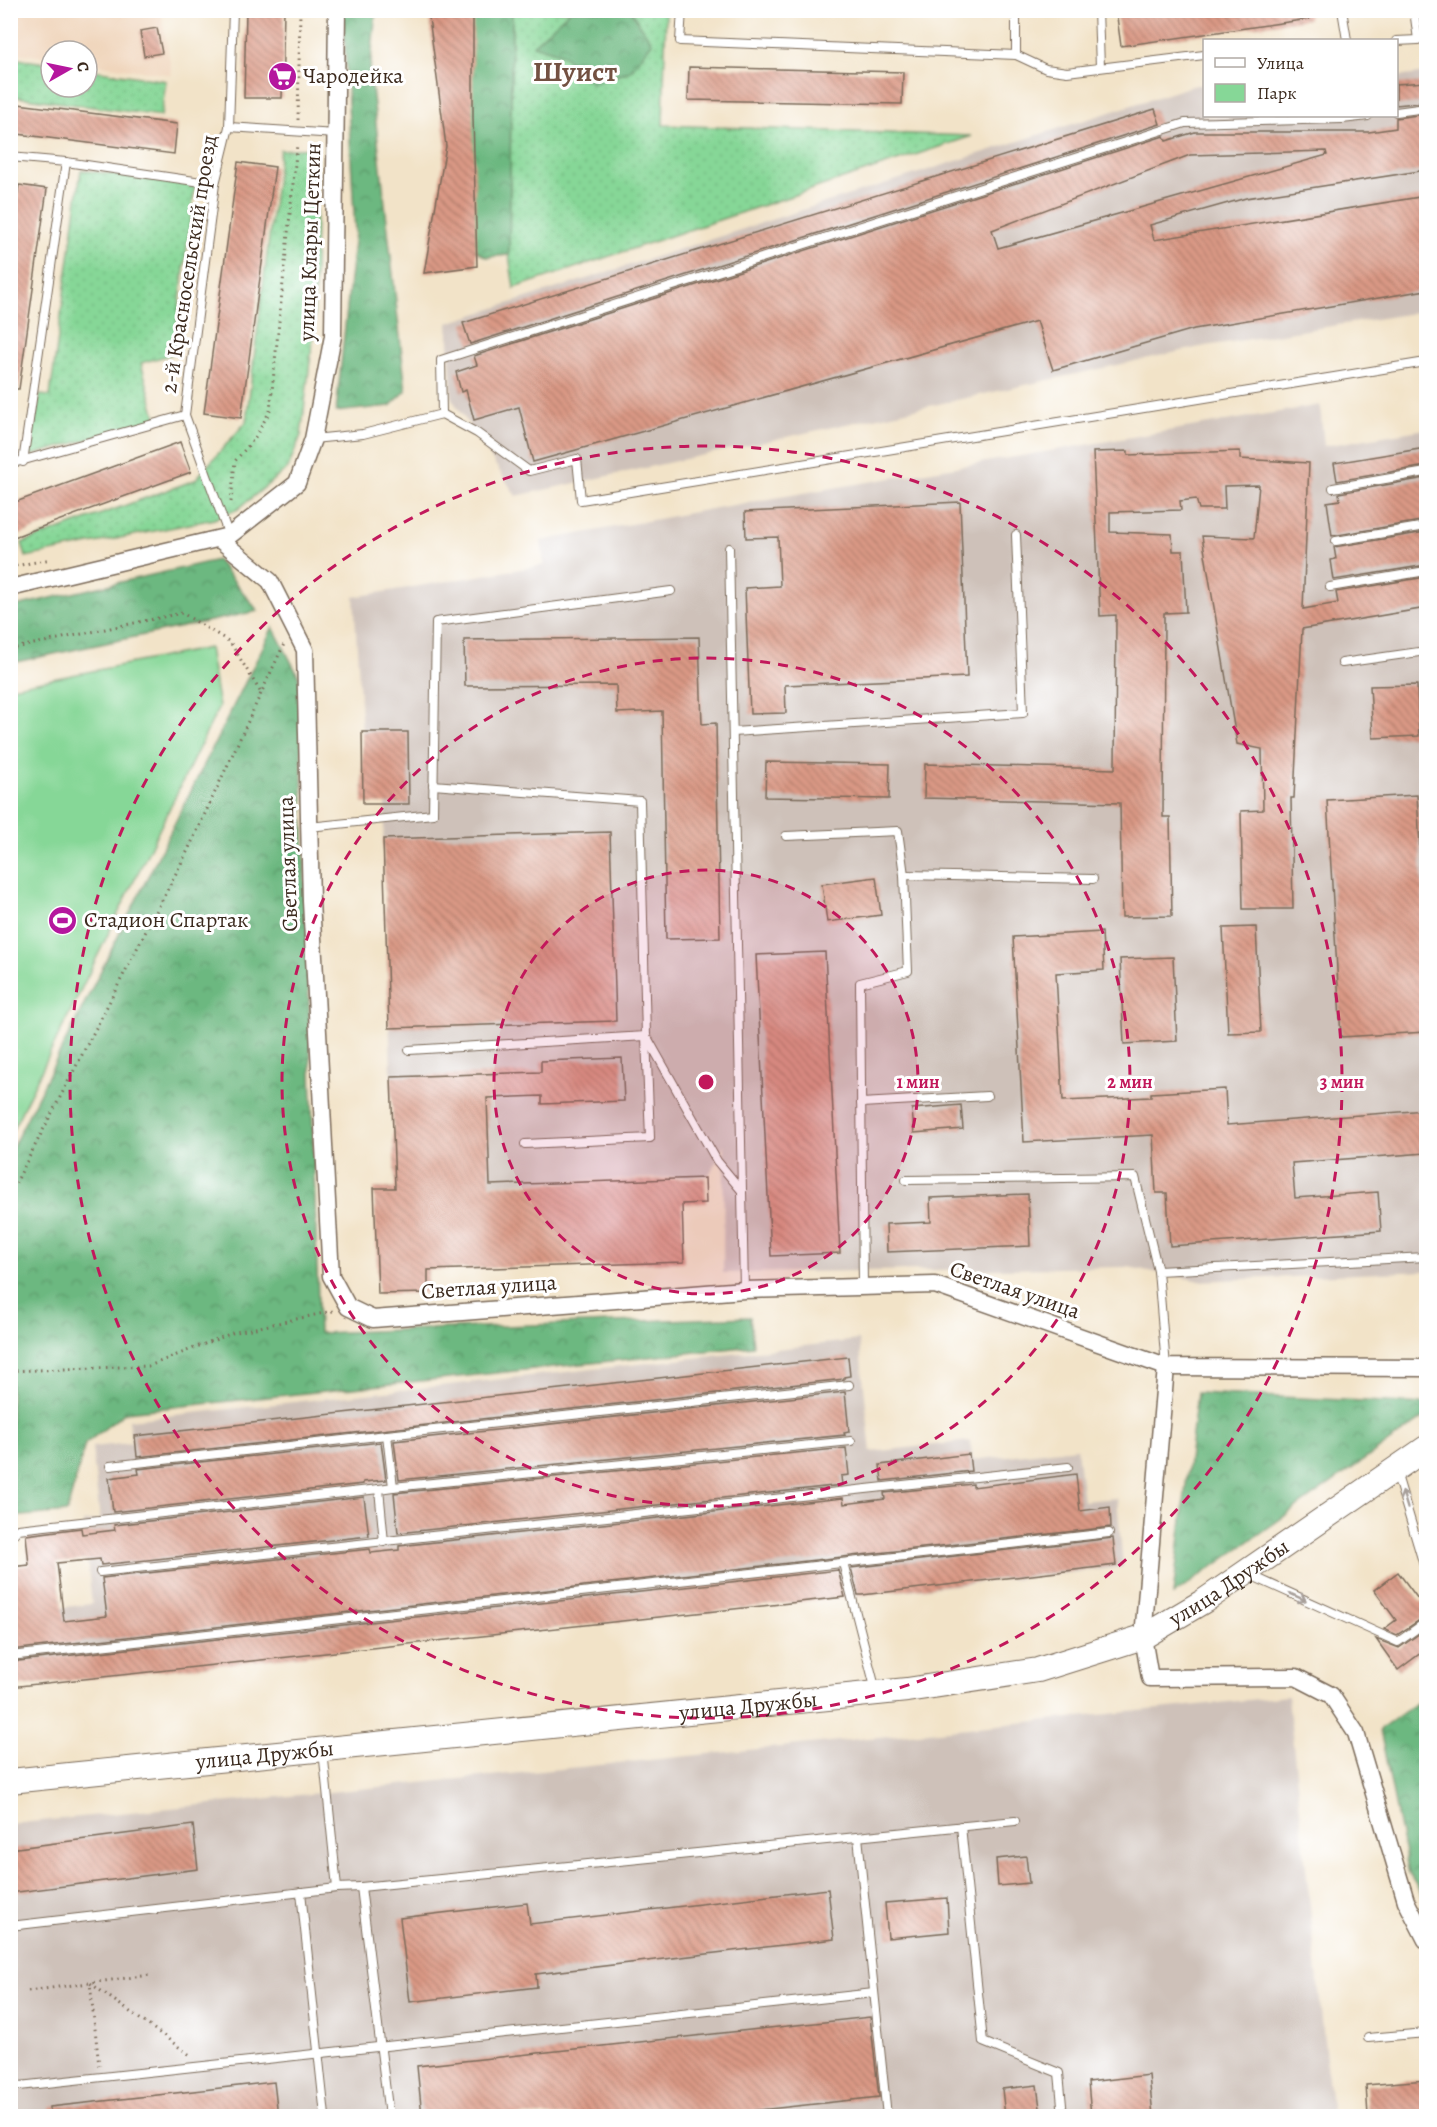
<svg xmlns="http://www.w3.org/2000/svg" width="1437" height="2127" font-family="Alegreya,serif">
<defs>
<pattern id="green-dots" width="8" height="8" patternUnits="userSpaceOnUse" patternTransform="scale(1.5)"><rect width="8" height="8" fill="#86d797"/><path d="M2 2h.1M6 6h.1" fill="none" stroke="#75b982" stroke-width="1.8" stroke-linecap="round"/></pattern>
<pattern id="forest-crowns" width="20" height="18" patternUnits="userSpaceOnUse" patternTransform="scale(1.5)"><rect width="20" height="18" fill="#6cb880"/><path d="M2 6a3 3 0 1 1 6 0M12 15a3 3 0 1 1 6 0" fill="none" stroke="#5a9668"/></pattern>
<pattern id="building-back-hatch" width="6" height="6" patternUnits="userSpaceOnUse" patternTransform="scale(1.5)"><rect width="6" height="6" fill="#da9985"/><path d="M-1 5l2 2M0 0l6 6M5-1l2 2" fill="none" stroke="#b27d6c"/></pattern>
</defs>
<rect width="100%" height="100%" fill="#fff"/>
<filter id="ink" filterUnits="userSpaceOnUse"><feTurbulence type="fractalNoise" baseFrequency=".0167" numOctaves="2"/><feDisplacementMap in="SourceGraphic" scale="12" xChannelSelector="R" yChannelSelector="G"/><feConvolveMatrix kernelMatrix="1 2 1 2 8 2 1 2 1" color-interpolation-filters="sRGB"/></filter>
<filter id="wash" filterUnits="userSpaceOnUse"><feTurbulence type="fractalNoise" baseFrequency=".008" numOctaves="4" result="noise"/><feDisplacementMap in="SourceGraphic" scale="24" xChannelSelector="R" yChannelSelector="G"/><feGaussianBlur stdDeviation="1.35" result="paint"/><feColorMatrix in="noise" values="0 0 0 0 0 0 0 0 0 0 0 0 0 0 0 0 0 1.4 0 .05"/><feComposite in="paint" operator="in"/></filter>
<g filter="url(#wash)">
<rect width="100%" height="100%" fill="#f2e3c8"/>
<path fill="#f0d5bc" d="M11 11H161L172 75 87 63V51H51V58L11 52Z"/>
<g fill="#cec1b9">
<path d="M1426 73V311L1200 347 516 496 452 399 448 323 1195 85H1204V116H1396L1397 77Z"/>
<path d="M1320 405 1324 446 1426 429V1271L1200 1281 1128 1267 723 1273 724 1144 717 1161 708 1176 395 1188 383 839 386 804H363L362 732 354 597 544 565 541 541 716 508Z"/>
<path d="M859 1340 871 1452 970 1441 973 1460 1077 1448 1083 1501 1117 1498 1123 1567 11 1687 10 1613 92 1604 83 1522 100 1520 92 1447 131 1443 129 1420Z"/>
<path d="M1288 1696 1332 2116H11V1824Z"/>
</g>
<g fill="url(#green-dots)" stroke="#60805a" stroke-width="1.5">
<path d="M512 11H666L663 125 972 136 514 288 509 255Z"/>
<path d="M11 58 51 64V87H87V69L166 81 161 116 11 96Z"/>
<path d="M317 148 314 329 301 435 288 468 238 509 214 519 26 557 22 543 195 480 246 422 280 150Z"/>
<path d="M81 170 195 185 173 354 141 363 157 420 29 456 40 395 50 396Z"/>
</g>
<g fill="url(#forest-crowns)" stroke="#54714f" stroke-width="1.5">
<path d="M571 10 631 11 652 43 630 71 593 84 562 54 533 45Z"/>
<path d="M343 11H376L370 70 406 391 390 406 336 412 355 232Z"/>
<path d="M460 11H512L509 255 486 257 457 238Z"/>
<path d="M217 560 258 611 11 663V607Z"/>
<path d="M273 627 299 677 319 1333 750 1317 753 1346 126 1412 85 1444 67 1512 11 1517 10 1152Z"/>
<path d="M1197 1393 1426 1404V1416L1173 1595Z"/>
<path d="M1426 1696V1901L1409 1874 1380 1730Z"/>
</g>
<path fill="#86d797" stroke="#60805a" stroke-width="1.5" d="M209 648 219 707 11 1133V687Z"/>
<g id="blocks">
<g fill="url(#building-back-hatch)" fill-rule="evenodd">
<path d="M246 10H284L282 98H244Z"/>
<path d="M428 10H473V117L477 266 424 273 446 146Z"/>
<path d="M1116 10H1308L1309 19 1121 46Z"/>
<path d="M157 28 162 53 144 56 140 31Z"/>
<path d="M689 67 903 72 902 104 688 100Z"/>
<path d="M1426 82V102L1396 105V84Z"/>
<path d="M10 103 177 124 174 154 10 133Z"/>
<path d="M1155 109 1160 124 470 344 463 323Z"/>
<path d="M1426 114V170L1246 198 1150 225 1154 240 1426 196V290L1194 329 1053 370 1037 321 533 462 519 407 474 420 466 390 461 392 456 372 477 365 474 356 1164 136 1166 141 1195 132H1369L1396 128V118ZM1326 151 1327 155 998 248 992 230 1190 155Z"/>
<path d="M238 162 275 167 241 418 204 413Z"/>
<path d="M19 185 47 189 19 389H10V244Z"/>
<path d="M180 442 191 472 14 537 10 527V504Z"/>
<path d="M1426 448V466L1337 481 1334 463Z"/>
<path d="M1128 451V455L1240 451V459L1309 463 1303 609 1338 603 1336 592 1426 577V608L1302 629 1294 798H1291L1293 909H1243L1241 811 1263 810 1262 749 1237 744 1202 536 1254 538 1259 485 1224 486 1225 509H1199L1196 499 1180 501 1181 510 1110 512V532L1172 534 1173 551H1183L1186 612 1164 613 1163 817H1170L1172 916 1122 917 1120 803 924 798 925 764 1115 769 1116 615 1100 616 1093 452Z"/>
<path d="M1426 478V520L1332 536 1327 502 1340 500 1339 493Z"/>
<path d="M960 502 967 677 785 685 786 713 750 714 745 588 780 586 778 537 746 538 745 512Z"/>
<path d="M1426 532V565L1334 580 1331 560 1336 559 1334 547Z"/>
<path d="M699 637 702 724 716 723 720 938 666 939 662 711 617 713 616 685 465 686 464 640Z"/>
<path d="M1417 685 1419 736 1373 738 1370 686Z"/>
<path d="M362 732H408L409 804H363Z"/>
<path d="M766 762 890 764 889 799 765 797Z"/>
<path d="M1417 795 1426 950V1032L1341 1037 1327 800Z"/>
<path d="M610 832 616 1021 389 1028 383 839Z"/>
<path d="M876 877 881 915 827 922 822 884Z"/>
<path d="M1256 927 1261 1032 1228 1033 1223 928Z"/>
<path d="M1102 932 1104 970 1056 973 1063 1101 1151 1097V1093L1225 1089 1227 1125 1426 1110V1153L1292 1163 1295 1198 1378 1192 1381 1231 1170 1246 1167 1193H1156L1153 1135 1024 1142 1013 937Z"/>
<path d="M825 952 840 1253 771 1256 756 955Z"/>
<path d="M1173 957 1177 1041 1124 1044 1120 959Z"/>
<path d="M622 1058 624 1101 542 1104V1096L487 1098 490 1185 705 1178 706 1203 682 1204 684 1262 428 1270V1293L378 1294 374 1188H395L391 1077 541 1072V1061Z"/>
<path d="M961 1105 963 1129 914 1133 912 1109Z"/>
<path d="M1028 1194 1030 1246 887 1252 886 1224 931 1222 930 1198Z"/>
<path d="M848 1357 850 1376 844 1377V1379L137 1457 135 1436Z"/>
<path d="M845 1392 849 1432 844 1433 845 1435 399 1480 394 1441Z"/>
<path d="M381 1442 386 1480 363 1482V1484L113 1512 109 1478 139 1474 138 1469Z"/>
<path d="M846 1448 849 1475 841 1476 842 1485 398 1533 394 1493Z"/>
<path d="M969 1454 971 1471 882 1481 880 1465Z"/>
<path d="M1076 1474 1080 1511 1110 1507 1111 1527 10 1650V1567L29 1565 26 1535 81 1528 82 1534 115 1530 114 1525 364 1497 369 1536 101 1565 100 1559 57 1563 64 1621 107 1616 102 1578 370 1549 371 1553 399 1550V1546L843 1498 844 1504 885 1499 884 1493 973 1484V1487Z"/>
<path d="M1113 1538 1116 1565 862 1595H858L851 1568Z"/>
<path d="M838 1570 845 1597 10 1687V1662Z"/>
<path d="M1398 1572 1421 1603 1426 1598V1616L1397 1635 1384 1629 1396 1620 1374 1590Z"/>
<path d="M1426 1629V1649L1398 1670 1376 1639 1399 1648Z"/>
<path d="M193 1825 198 1869 10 1893V1849Z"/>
<path d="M1026 1856 1029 1883 998 1886 996 1859Z"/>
<path d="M828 1889 834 1939 536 1974 537 1987 410 2002 400 1918 527 1903 530 1924Z"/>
<path d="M947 1898 949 1932 888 1938 885 1903Z"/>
<path d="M870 2017 879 2097 704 2116H422L417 2066Z"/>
<path d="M1149 2075 1153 2116H1091L1088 2082Z"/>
<path d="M1426 2080V2116H1368L1366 2085Z"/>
<path d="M274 2082 278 2116H50V2107Z"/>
<path d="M1037 2085 1041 2116H1005L1002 2089Z"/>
</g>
</g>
</g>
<g filter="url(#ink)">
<use href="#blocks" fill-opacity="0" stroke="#7b6b5a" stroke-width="1.5"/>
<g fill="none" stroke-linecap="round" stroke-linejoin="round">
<defs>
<g id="lane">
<path d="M682 10 680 41 1016 55 1046 69 1067 72 1204 55"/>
<path d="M1098 10 1100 67"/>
<path d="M1342 10 1347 40"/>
<path d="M1396 41 1418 40 1414 10"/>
<path d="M1016 55V10"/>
<path d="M1396 112 1426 108"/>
<path d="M229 127 336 134"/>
<path d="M10 157 66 162"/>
<path d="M442 414 441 360 1185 123 1342 119 1368 116"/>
<path d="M313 439 363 434 442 414 477 433 529 471 577 459 581 500 1426 362"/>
<path d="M23 462 66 162 215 184"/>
<path d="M10 464 185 415"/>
<path d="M1333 488 1426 472"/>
<path d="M229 536 185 415 215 184 229 127 233 10"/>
<path d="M1336 541 1426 526"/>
<path d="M729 548 744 1290"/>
<path d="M1330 587 1426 571"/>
<path d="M1342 663 1426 651"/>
<path d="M733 732 1023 713 1016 535"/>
<path d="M309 827 433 814 436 622 671 591"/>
<path d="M786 836 898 831 904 875"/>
<path d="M648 1039 717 1161 742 1191"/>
<path d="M409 1050 646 1036 640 801 433 785"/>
<path d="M861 1103 987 1096"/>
<path d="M525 1144 650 1138 646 1036"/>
<path d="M906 1180 1135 1177 1158 1271"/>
<path d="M863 1287 860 983 908 971 904 875 1093 879"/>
<path d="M1166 1367 1158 1271 1426 1257"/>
<path d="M387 1435 849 1385"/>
<path d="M110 1466 387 1435 393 1487 379 1489 384 1542"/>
<path d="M1396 1472 1426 1572"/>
<path d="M393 1487 851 1441"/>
<path d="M10 1538 18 1529 379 1489"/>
<path d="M843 1563 876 1691"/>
<path d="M100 1572 1068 1467"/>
<path d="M1248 1574 1398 1642 1426 1622"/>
<path d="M10 1656 1109 1533"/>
<path d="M961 1826 983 2042 1059 2073 1063 2116"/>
<path d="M858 1837 887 2116"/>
<path d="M361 1887 1015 1821"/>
<path d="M337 1888 361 1887 389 2116"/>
<path d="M301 1892 325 2116"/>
<path d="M10 1926 337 1888 323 1750"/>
<path d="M1368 2038 1426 2033"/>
<path d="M10 2087 874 1993"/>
</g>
<g id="street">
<path d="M219 539 270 581 305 650 311 901 331 1276 348 1307 373 1319 744 1290 935 1285 1166 1367 1426 1368"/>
<path d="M10 588 229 536 297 483 313 439 333 336 337 10"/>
<path d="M1166 1367 1143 1637 1150 1678 1296 1677 1331 1695 1356 1733 1406 1901 1426 1940"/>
</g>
<g id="secondary">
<path id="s1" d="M10 1781 907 1690 1038 1670 1143 1637 1204 1601 1426 1448"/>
</g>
</defs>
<use href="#lane" stroke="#7b6b5a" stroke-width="10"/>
<use href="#street" stroke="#7b6b5a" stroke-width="19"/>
<use href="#secondary" stroke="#7b6b5a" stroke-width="26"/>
<g stroke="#7b6b5a" stroke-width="3" stroke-dasharray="1.5 4.5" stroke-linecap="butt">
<path d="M298 120 300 10"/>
<path d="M231 502 235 461 254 439 270 411 297 144"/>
<path d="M10 567 51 559"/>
<path d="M10 649 182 613 230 642 261 693"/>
<path d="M10 1194 189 848 284 644"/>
<path d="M10 1371 149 1366 232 1333 333 1311"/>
<path d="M28 1991 150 1975"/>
<path d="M99 2066 90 1983 190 2055"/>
</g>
<use href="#lane" stroke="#fff" stroke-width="8"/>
<use href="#street" stroke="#fff" stroke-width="16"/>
<use href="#secondary" stroke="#fff" stroke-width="24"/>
</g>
<defs><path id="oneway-shaft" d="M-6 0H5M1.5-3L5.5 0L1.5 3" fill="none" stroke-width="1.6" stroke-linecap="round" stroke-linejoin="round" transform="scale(1.5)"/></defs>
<g stroke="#a79f9a">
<use href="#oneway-shaft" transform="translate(1405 1500) rotate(-107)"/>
<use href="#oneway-shaft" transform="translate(1298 1597) rotate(24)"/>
</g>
</g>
<circle cx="706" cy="1082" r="212" fill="#c2185b" fill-opacity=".12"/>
<g fill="none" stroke="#c2185b" stroke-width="3" stroke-dasharray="10 8">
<circle cx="706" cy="1082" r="212"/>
<circle cx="706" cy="1082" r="424"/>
<circle cx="706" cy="1082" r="636"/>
</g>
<defs>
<symbol id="supermarket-disc" viewBox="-11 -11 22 22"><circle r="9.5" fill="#b5179e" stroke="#fff"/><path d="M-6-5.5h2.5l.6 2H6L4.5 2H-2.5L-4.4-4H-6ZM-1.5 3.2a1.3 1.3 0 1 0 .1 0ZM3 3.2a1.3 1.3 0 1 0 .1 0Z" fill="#fff"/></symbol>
<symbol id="stadium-disc" viewBox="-11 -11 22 22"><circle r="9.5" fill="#b5179e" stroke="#fff"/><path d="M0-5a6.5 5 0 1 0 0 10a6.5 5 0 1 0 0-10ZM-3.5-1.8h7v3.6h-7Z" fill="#fff"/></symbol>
</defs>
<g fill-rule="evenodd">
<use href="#supermarket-disc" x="266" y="60" width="33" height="33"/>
<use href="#stadium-disc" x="46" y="904" width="33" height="33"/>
</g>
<g text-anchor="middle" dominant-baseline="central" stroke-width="6" stroke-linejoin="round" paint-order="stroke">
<g font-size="22" fill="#3b2a1e" stroke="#fff" text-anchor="start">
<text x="303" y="76">Чародейка</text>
<text x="84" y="920">Стадион Спартак</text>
</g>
<g font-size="22" fill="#3b2a1e" stroke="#fff">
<text transform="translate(310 242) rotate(-88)">улица Клары Цеткин</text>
<text transform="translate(189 264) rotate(-81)">2-й Красносельский проезд</text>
<text transform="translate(288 864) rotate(-92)">Светлая улица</text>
<text transform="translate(489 1287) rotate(-4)">Светлая улица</text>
<text transform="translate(1015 1290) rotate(19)">Светлая улица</text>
<text stroke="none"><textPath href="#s1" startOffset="1246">улица Дружбы</textPath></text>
<text stroke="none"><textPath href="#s1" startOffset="742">улица Дружбы</textPath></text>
<text stroke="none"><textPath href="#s1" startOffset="256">улица Дружбы</textPath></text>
</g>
<g font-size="28" font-weight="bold" fill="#735142" stroke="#fff">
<text x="575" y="72">Шуист</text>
</g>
</g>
<circle cx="706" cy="1082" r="9" fill="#c2185b" stroke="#fff" stroke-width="3"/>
<g font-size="18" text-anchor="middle" font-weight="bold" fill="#c2185b" stroke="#fff" stroke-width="6" stroke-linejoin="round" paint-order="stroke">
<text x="918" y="1088">1 мин</text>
<text x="1130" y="1088">2 мин</text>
<text x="1342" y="1088">3 мин</text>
</g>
<rect width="1437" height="2127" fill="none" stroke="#fff" stroke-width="36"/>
<rect x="1203" y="39" width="195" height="78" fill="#ffffff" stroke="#b1aaa5" stroke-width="1.5"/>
<rect x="1215" y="58" width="30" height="9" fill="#ffffff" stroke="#b1aaa5" stroke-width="1.5"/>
<text x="1257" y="69" font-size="18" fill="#3b2a1e">Улица</text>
<rect x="1215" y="84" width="30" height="18" fill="#86d797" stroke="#b1aaa5" stroke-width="1.5"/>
<text x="1257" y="99" font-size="18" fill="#3b2a1e">Парк</text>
<g transform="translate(69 69) rotate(81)"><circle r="28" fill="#ffffff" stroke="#b1aaa5" stroke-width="1.5"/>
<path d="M0-4.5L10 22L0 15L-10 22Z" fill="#b5179e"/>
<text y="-9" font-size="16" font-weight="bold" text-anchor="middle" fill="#3b2a1e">С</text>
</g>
</svg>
